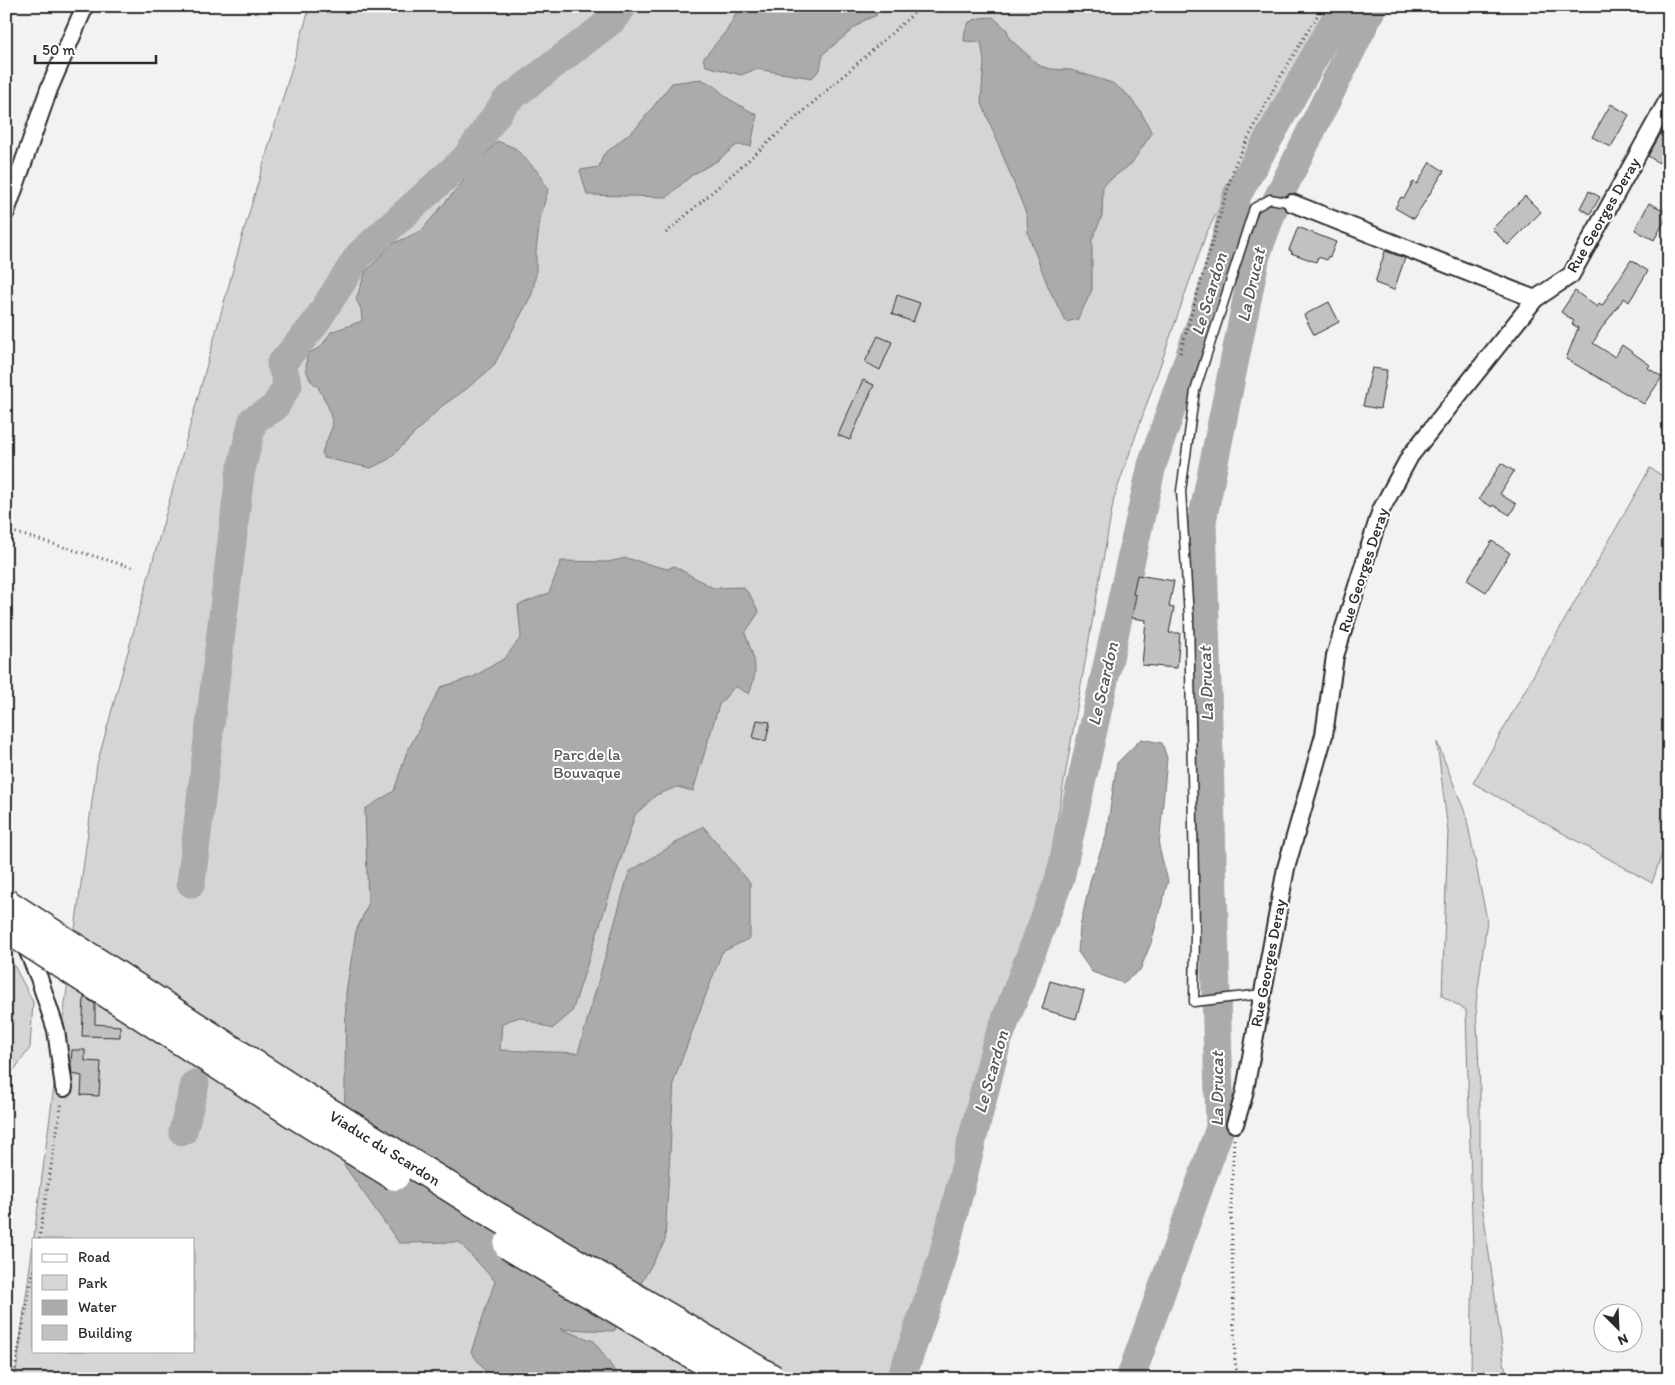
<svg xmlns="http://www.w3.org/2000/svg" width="1675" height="1385" font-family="Itim,sans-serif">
<rect width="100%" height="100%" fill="#f2f2f2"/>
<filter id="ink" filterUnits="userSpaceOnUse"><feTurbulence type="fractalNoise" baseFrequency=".02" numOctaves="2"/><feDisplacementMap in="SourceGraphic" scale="10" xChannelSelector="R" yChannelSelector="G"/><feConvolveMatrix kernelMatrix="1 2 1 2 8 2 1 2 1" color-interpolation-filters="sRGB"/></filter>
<g filter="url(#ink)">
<g fill="#d5d5d5" stroke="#808080" fill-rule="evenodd">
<path d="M310 6H1332L1256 136 1206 234 1114 498 1050 861 905 1379H15L97 764 242 237ZM34 1239H194V1351H34Z"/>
<path d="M1650 468 1669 480V833L1652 883 1473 783Z"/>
<path d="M1437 742 1466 815 1487 920 1476 1004 1480 1089V1189L1504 1362 1508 1379H1473L1471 1371 1473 1250 1466 1010 1442 996 1448 831Z"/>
<path d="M6 950 33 1002 30 1048 6 1081Z"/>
</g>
<g fill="#ababab" stroke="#787878">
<path d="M740 6H870L869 9 877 15 863 21 823 54 820 69 812 78 756 69 741 75 706 66 703 59 727 30Z"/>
<path d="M993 17 1007 30 1010 39 1040 66 1051 69 1071 70 1112 83 1127 94 1141 112 1152 133 1131 164 1103 185 1102 216 1092 240V290L1078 319 1066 322 1049 289 1028 234 1027 216 981 101 984 62 981 42 964 41 965 31 969 22 979 18Z"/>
<path d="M701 79 713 85 729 99 757 115 751 146 737 145 717 161 692 175 667 197 587 195 580 170 599 167 603 155 637 127 672 83Z"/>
<path d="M497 141 515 148 540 174 548 190 540 219 536 251V274L532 294 493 367 465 390 442 406 389 459 371 468 324 458 322 452 333 425 328 406 318 387 310 380 306 369 307 354 321 347 331 332 362 321 361 309 356 299 366 271 392 244 421 231Z"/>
<path d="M626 558 667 569 674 566 713 588 743 587 750 595 759 612 745 633C754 659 760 667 749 694L735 686 719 705 693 791 677 787 656 795 635 815 572 1012 552 1029 520 1017 502 1023 500 1050 578 1053 629 872 703 826 750 883V938L722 952 674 1080 665 1241 614 1331 561 1329 594 1341 620 1379H491L471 1352 495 1281 459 1242 399 1243 344 1165 346 992 356 931 368 905 365 809 394 791 406 754 441 687 473 677 505 658 521 637 518 605 549 593 561 561 608 562Z"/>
<path d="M1141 739 1162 743 1167 758 1159 847 1168 881 1151 943 1140 970 1123 983 1092 972 1078 952 1080 927 1091 878 1106 836 1117 763Z"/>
</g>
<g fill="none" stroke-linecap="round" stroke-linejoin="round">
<g stroke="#ababab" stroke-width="29">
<path d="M191 883 240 474 253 420 274 408 288 385 281 364 314 325 359 255 465 159 506 101 611 21 623 6"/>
<path d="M183 1131 195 1084"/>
<path d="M901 1379 942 1260 996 1045 1060 878 1152 465 1215 282 1237 195 1343 6"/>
<path d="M1130 1379 1220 1128 1202 521 1256 255 1275 204 1373 6"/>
</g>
</g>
<g fill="#c1c1c1" stroke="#2b2b2b">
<path d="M1611 104 1629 115 1611 147 1592 137Z"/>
<path d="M1669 119V146L1659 163 1648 156Z"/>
<path d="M1430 162 1444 171 1414 219 1395 208 1401 197 1404 198 1413 182 1417 184Z"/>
<path d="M1589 191 1600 197 1590 214 1580 208Z"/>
<path d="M1525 196 1541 212 1508 245 1492 229Z"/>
<path d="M1649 203 1669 213 1654 240 1635 230Z"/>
<path d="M1298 227 1336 242 1330 257 1328 256 1327 260 1318 257 1316 262 1291 253 1292 251 1289 250Z"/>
<path d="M1385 251 1405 258 1394 290 1375 283Z"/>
<path d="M1631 260 1648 271 1629 302 1624 298 1601 329 1593 343 1615 357 1622 345 1650 365 1648 368 1662 377 1644 404 1566 359 1578 328 1572 324 1574 321 1561 312 1575 291 1597 307 1599 304 1602 306Z"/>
<path d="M897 295 920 303 913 322 892 314Z"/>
<path d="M1329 302 1339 322 1314 335 1304 315Z"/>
<path d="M878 336 892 342 880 370 865 362Z"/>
<path d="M1372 368 1387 370 1380 409 1363 406Z"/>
<path d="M863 380 874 385 850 440 838 435Z"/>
<path d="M1501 463 1514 471 1500 494 1516 504 1510 515 1493 505 1492 507 1479 499Z"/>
<path d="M1492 541 1510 553 1486 592 1467 580Z"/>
<path d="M1137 575 1174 581 1169 607 1174 608 1169 633H1180L1177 668 1142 665 1146 620 1132 618 1136 595 1133 594Z"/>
<path d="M757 720 770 722 766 741 753 738Z"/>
<path d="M1050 981 1084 991 1076 1019 1042 1009Z"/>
<path d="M84 997 95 1004V1024L120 1026V1037L82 1036Z"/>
<path d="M72 1050H85V1061L101 1062 99 1096 81 1095 82 1076 72 1074 71 1064Z"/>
</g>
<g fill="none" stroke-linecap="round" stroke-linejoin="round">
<defs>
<path id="lane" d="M1262 994 1194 1002 1195 929 1189 617 1181 491 1195 391 1254 208 1270 199 1292 203"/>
<g id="street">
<path d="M1292 203 1535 299"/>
<path d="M6 212 49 89 85 6"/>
<path d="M24 942 39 978 56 1030 64 1088"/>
<path d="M1235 1124 1244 1095 1286 868 1324 735 1335 656 1381 510 1410 456 1535 299 1571 275 1669 98"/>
</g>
</defs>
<use href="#lane" stroke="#2b2b2b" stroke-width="11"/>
<use href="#street" stroke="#2b2b2b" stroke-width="20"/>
<g stroke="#2b2b2b" stroke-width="3" stroke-dasharray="1 4" stroke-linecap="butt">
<path d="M666 233 922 6"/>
<path d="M1180 353 1235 164 1275 86 1323 6"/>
<path d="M6 530 134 568"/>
<path d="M1234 1139 1231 1207 1235 1360 1238 1379"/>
<path d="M39 1239 62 1101"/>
<path d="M13 1379 34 1267"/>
</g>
<use href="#lane" stroke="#fff" stroke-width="8"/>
<use href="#street" stroke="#fff" stroke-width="16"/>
<defs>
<g id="highway-bridge">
<path d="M6 903 303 1096 488 1211 773 1379"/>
<path d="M6 928 294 1114 395 1176"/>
<path d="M508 1245 734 1379"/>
</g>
</defs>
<use href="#highway-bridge" stroke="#2b2b2b" stroke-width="31" stroke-linecap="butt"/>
<use href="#highway-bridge" stroke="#fff" stroke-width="28"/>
</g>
</g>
<g text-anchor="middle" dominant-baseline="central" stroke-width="4" stroke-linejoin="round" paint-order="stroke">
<g font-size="16" fill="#2b2b2b" stroke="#fff">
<text transform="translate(1603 215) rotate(-60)">Rue Georges Deray</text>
<text transform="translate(1363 570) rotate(-72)">Rue Georges Deray</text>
<text transform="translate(1268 963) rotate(-79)">Rue Georges Deray</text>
<text transform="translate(385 1148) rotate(32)">Viaduc du Scardon</text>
</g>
<g font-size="16" fill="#565656" stroke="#fff">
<text x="587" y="754">Parc de la<tspan x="587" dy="18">Bouvaque</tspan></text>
</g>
<g font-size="18" font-style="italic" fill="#585858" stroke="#fff">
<text transform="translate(1251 285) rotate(-77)">La Drucat</text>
<text transform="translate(1209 294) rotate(-73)">Le Scardon</text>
<text transform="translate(1103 684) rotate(-77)">Le Scardon</text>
<text transform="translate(1206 684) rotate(-92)">La Drucat</text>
<text transform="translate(991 1072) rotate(-74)">Le Scardon</text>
<text transform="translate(1217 1089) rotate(-90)">La Drucat</text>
</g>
</g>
<rect width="1675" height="1385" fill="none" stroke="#fff" stroke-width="25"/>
<rect x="12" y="12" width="1650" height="1360" fill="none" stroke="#2b2b2b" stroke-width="2" filter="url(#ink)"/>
<rect x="32" y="1238" width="162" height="115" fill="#ffffff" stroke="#aaaaaa"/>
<rect x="42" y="1254" width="25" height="8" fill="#ffffff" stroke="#aaaaaa"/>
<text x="78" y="1262" font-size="15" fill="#2b2b2b">Road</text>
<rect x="42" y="1275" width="25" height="15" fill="#d5d5d5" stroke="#aaaaaa"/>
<text x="78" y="1288" font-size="15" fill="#2b2b2b">Park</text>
<rect x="42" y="1300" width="25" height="15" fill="#ababab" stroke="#aaaaaa"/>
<text x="78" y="1312" font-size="15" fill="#2b2b2b">Water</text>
<rect x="42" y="1325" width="25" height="15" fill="#c1c1c1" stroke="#aaaaaa"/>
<text x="78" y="1338" font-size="15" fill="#2b2b2b">Building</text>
<g transform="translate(1618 1328) rotate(156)"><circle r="24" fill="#ffffff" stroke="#aaaaaa"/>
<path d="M0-4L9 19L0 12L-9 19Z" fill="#2b2b2b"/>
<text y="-8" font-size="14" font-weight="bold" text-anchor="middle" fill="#2b2b2b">N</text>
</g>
<path d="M35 55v8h121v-8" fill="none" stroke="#2b2b2b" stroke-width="2.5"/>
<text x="42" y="55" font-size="15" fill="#2b2b2b" stroke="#ffffff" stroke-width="4" paint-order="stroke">50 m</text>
</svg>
